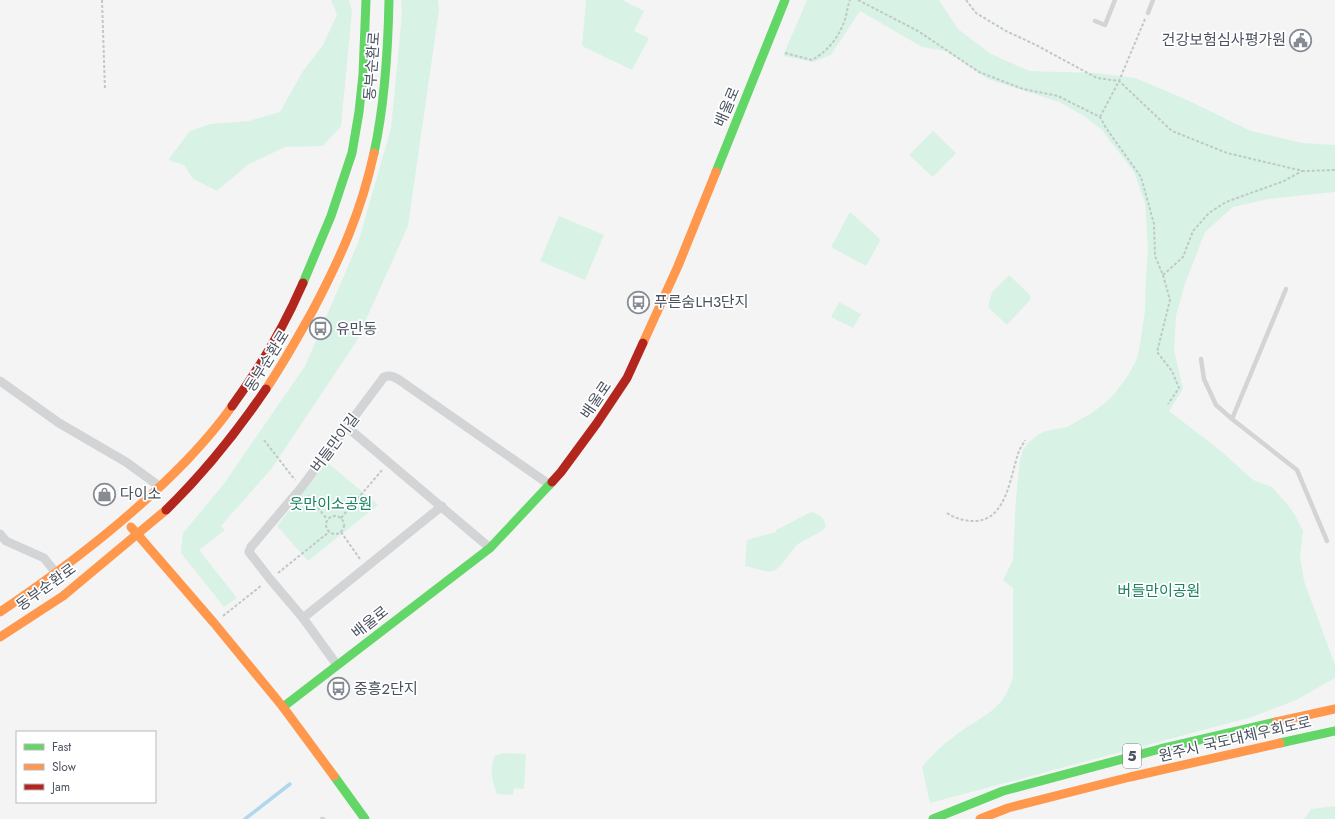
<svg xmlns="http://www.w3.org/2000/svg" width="1335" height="819" font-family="Jost,'Noto Sans KR',sans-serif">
<rect width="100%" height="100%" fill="#f4f4f4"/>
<g fill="#d9f2e6">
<path d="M331 0H349L352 11 341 126 323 146 285 147 249 164 217 191 193 179 184 165 168 160 190 131 211 124 249 121 280 112 303 71 323 45 337 15Z"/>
<path d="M401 0H438L439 10 408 226 356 342 272 468 221 526 225 530 199 550 237 598 224 607 181 553 183 533 223 485 305 366 358 243 391 128 402 15Z"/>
<path d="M586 0H622L644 11 634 31 649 38 632 70 582 46Z"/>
<path d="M807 0H939L958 29 991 54 1029 71 1097 73 1135 78 1185 99 1251 131 1303 143 1335 145V192L1268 199 1233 207 1205 232 1185 284 1176 316 1174 350 1183 389 1169 411 1221 451 1253 480 1272 487 1287 504 1295 515 1303 531 1300 557 1304 581 1335 665V678L1296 700 1252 717 930 803 922 767C932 755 943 744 956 735 982 715 1003 712 1013 677V588L1003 580 1013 560 1016 497 1020 460 1023 450 1028 443 1038 435 1045 431 1067 427 1090 414 1105 403 1115 393 1127 377 1136 361 1139 350 1145 311 1146 274 1148 251 1145 203 1134 172 1101 129 1084 116 1059 102 988 79 946 51 922 47 860 11 831 55 813 62 783 56Z"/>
<path d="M933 131 956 153 933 177 909 155Z"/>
<path d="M850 212 879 238 880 241 866 266 831 247Z"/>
<path d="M559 216 604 235 585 280 540 261Z"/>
<path d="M1009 275 1030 295 1031 299 1007 325 988 307 992 292Z"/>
<path d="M839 302 861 314 853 328 831 317Z"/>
<path d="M327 462 378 505 308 561 277 526Z"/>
<path d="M811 512C819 514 827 519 825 528 817 536 804 538 796 546 790 552 781 569 773 571 768 573 752 567 745 566L747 540 776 532V530Z"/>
<path d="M503 753 526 754 524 789 514 788 513 795 497 794C492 782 489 768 495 756Z"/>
<path d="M1335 806V819H1304L1311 809Z"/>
</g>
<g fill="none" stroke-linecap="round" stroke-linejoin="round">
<path stroke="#afd7ee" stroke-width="3.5" d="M245 819 290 784"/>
<g stroke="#bec9c8" stroke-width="2" stroke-dasharray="3 2" stroke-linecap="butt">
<path d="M102 0 105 90"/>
<path d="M858 0 918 31 979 72 1023 89 1058 96 1100 117 1106 128 1141 177 1154 224 1155 256 1163 275 1170 300 1157 352 1172 371 1179 388 1168 404"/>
<path d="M966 0 976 13 1006 31 1036 45 1097 78 1119 81 1172 131 1227 153 1303 171 1335 170"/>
<path d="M785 53 812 60C828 51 838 38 844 22 847 15 847 7 850 0"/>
<path d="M1100 117 1119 81 1145 19"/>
<path d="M1163 275 1183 257 1193 231 1209 213 1226 202 1284 181 1302 171"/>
<path d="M264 440 295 480"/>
<path d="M308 496 327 519"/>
<path d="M947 513C954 518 965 521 973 521 1006 522 1010 478 1018 454 1019 449 1023 445 1025 440"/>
<circle cx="335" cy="525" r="9"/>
<path d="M341 518 383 469"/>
<path d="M341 532 360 559"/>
<path d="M278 573 329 532"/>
<path d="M223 616 262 585"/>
</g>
<g stroke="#d2d4d6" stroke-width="4.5">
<path d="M1148 13 1153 0"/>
<path d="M1095 21 1105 25 1115 0"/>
<path d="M1201 359 1204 379 1216 405 1232 419 1297 470 1327 541"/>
<path d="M1232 419 1286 289"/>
<path d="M322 819H323"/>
</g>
<g stroke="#d2d4d6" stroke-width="9">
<path d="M0 381 59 423 126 462 159 486"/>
<path d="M347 427 490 548"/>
<path d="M0 534 6 541 44 558 56 573"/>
<path d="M303 618 442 506"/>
<path d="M337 665 303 618 270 579 249 552 251 547 301 488 384 377C392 374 398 379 405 384L550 485"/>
</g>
<g stroke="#63d668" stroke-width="9">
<path d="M374 153C385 103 388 52 389 0"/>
<path d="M716 172 785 0"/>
<path d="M303 283 331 216 352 153 359 112 363 75 366 0"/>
<path d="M283 707 490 548 552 482"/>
<path d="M1280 743 1335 731"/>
<path d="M334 776 365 819"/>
<path d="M933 819 1003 791 1160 749 1276 722"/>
</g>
<g stroke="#ff974d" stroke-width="9">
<path d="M643 343 678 266 716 172"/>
<path d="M266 389C283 364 298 337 313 310 341 257 361 212 374 153"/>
<path d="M131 527 214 623 283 707 334 776"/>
<path d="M0 612C67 567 131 518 187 460 203 443 219 425 232 406"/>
<path d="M0 637 63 596 166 510"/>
<path d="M1276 722 1335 709"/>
<path d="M980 819 1008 808 1130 777 1280 743"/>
</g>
<g stroke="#b3261e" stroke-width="9">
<path d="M232 406C262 365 283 329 303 283"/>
<path d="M552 482 561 472 597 423 627 378 643 343"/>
<path d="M166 510C204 473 236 433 266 389"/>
</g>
</g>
<defs>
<symbol id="civic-ring" viewBox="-11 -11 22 22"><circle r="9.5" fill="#fff" stroke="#868b94" stroke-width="1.5"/><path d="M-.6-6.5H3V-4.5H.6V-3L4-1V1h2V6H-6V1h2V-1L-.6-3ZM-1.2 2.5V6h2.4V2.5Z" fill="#868b94"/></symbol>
<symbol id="bus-ring" viewBox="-11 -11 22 22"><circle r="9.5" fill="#fff" stroke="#868b94" stroke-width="1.5"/><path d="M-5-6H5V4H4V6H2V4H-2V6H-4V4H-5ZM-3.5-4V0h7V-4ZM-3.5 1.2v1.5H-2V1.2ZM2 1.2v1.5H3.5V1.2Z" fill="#868b94"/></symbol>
<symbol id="shop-ring" viewBox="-11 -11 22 22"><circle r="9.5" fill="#fff" stroke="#868b94" stroke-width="1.5"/><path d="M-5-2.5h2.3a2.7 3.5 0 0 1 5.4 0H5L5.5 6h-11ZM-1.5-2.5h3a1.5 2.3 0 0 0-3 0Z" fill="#868b94"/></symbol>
</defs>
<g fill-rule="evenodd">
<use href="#civic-ring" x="1288" y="28" width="25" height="25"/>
<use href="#bus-ring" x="626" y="290" width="25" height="25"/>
<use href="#bus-ring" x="308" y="316" width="25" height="25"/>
<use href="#shop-ring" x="92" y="482" width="25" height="25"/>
<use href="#bus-ring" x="326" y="676" width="25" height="25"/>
</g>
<g text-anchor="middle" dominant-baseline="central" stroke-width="3.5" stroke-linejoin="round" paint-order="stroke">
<rect fill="#fff" stroke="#808690" stroke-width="1" x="1123" y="744" width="18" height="24" rx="3"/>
<g font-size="14" font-weight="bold" fill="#4a5260">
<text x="1132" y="756">5</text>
</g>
<g font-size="15" fill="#4a5260" stroke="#fff" text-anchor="start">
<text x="1286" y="40" text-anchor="end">건강보험심사평가원</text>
<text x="654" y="302">푸른숨LH3단지</text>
<text x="336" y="329">유만동</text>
<text x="120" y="494">다이소</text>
<text x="354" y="689">중흥2단지</text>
</g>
<g font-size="15" fill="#4a5260" stroke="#fff">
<text transform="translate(372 66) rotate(-86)">동부순환로</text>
<text transform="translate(727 107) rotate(-67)">배울로</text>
<text transform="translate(267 361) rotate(-58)">동부순환로</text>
<text transform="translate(596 400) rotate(-56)">배울로</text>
<text transform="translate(335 443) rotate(-53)">버들만이길</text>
<text transform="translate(46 587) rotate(-36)">동부순환로</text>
<text transform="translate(370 622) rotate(-38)">배울로</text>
<text transform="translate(1235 739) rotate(-13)">원주시 국도대체우회도로</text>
</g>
<g font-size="15" fill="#19835e" stroke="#fff">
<text x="331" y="504">웃만이소공원</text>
<text x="1159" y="591">버들만이공원</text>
</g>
</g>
<rect x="16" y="731" width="140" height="72" fill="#ffffff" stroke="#b7babf"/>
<rect x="24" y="744" width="20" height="6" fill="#63d668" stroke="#b7babf"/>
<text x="52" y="751" font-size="12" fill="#4a5260">Fast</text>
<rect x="24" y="764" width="20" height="6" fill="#ff974d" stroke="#b7babf"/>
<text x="52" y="771" font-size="12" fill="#4a5260">Slow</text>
<rect x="24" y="784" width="20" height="6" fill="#b3261e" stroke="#b7babf"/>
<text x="52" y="791" font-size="12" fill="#4a5260">Jam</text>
</svg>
